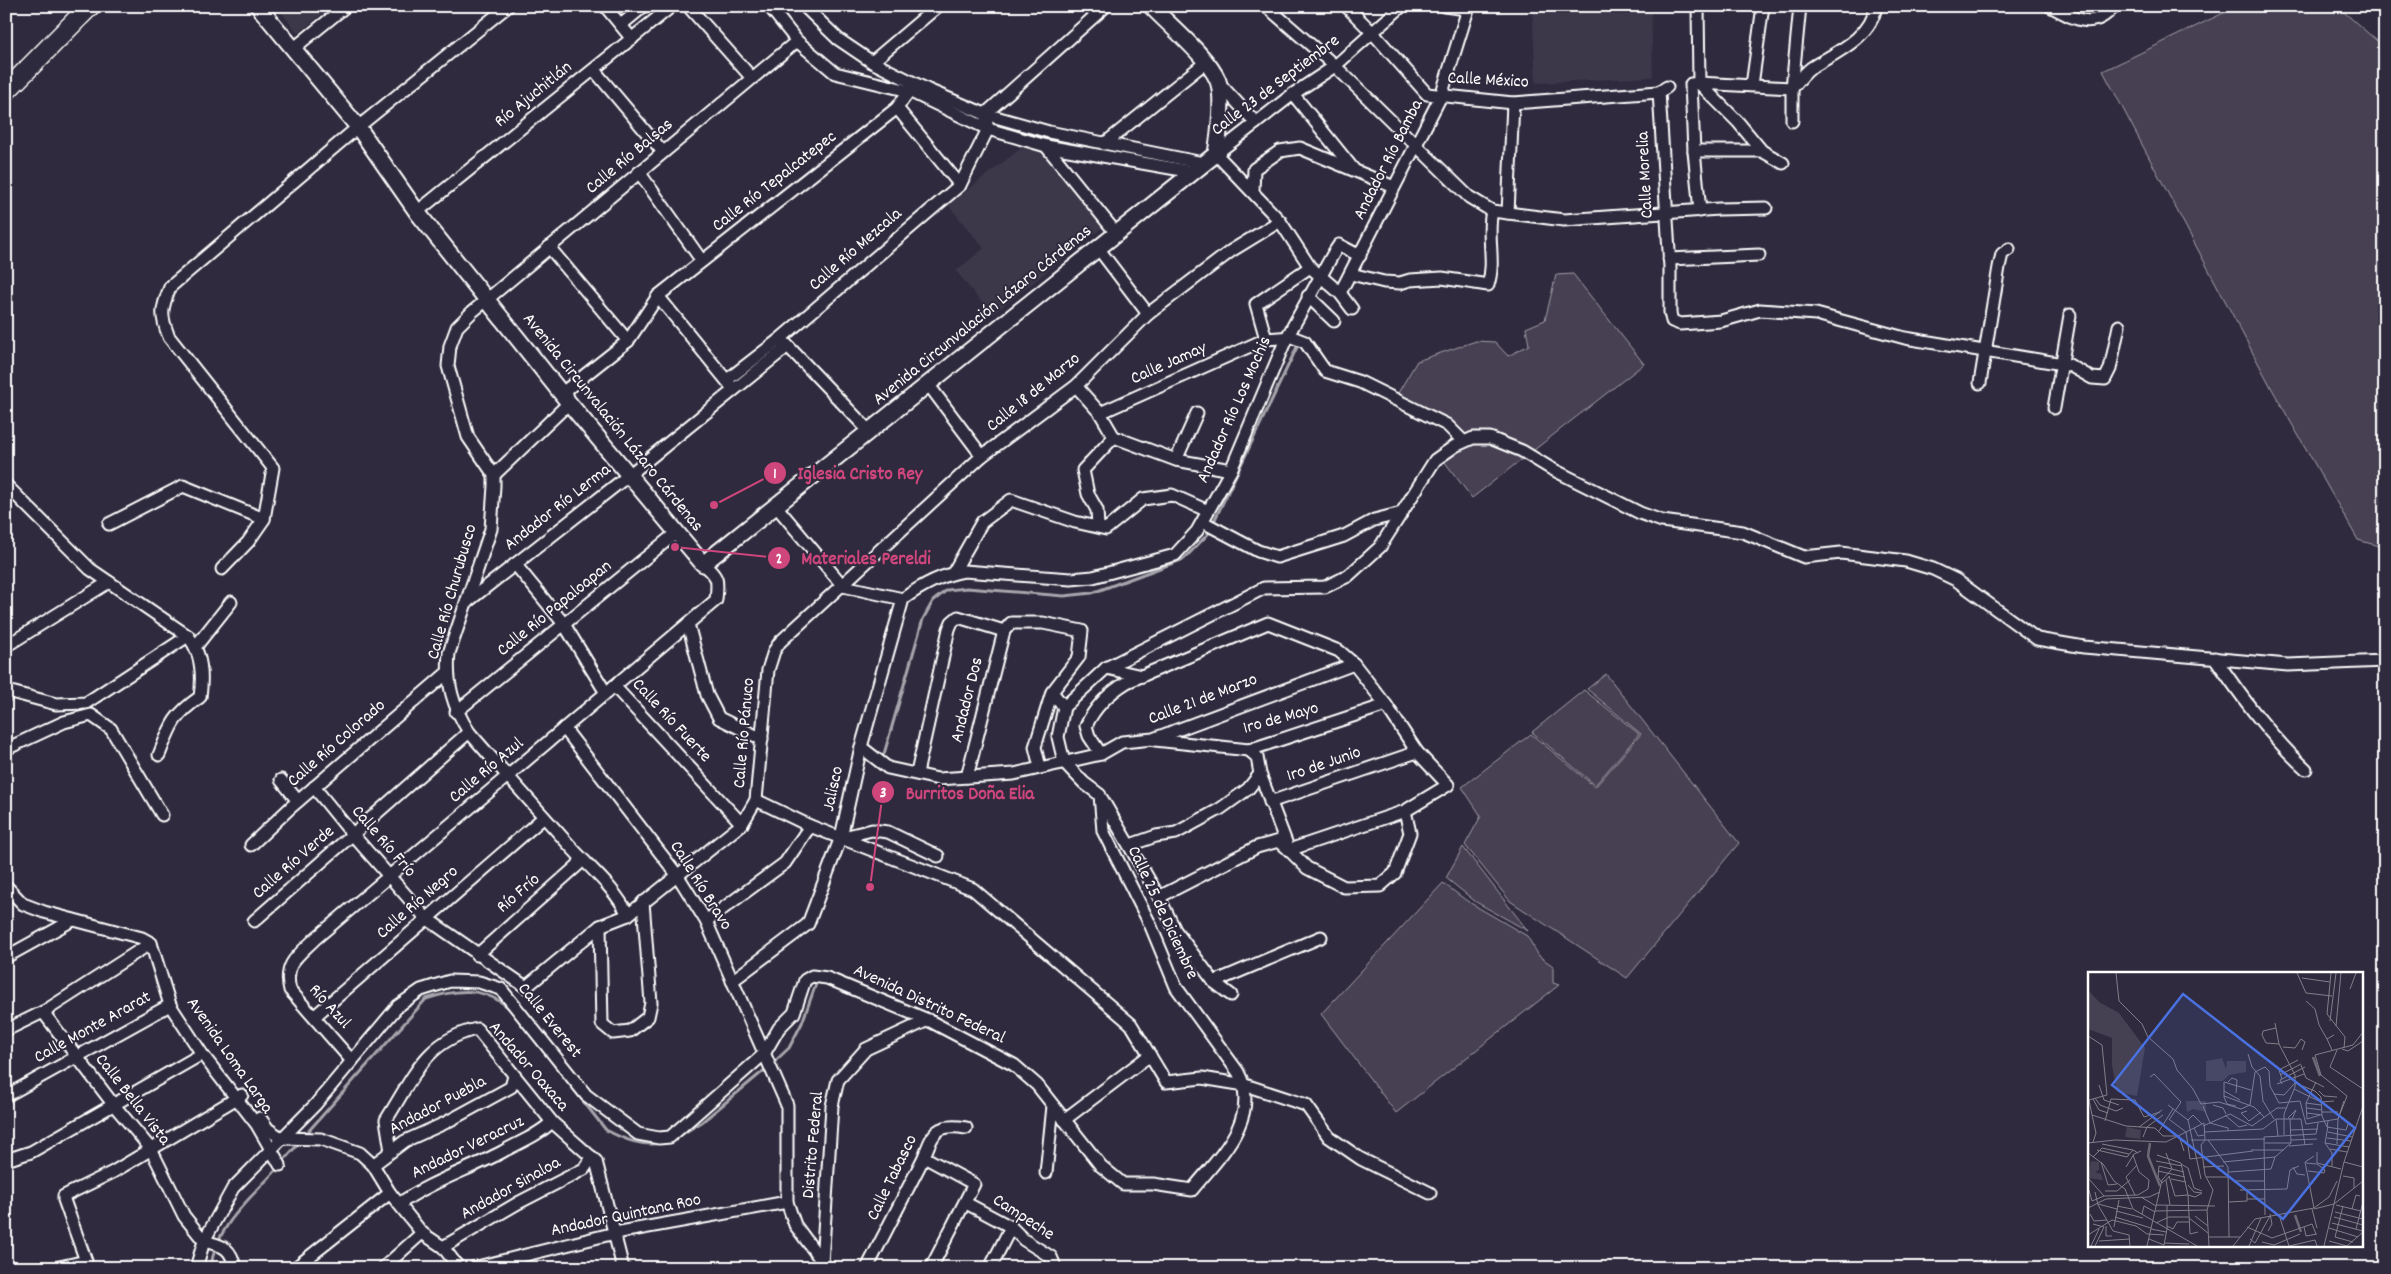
<svg xmlns="http://www.w3.org/2000/svg" width="2391" height="1274" font-family="Dekko,sans-serif">
<rect width="100%" height="100%" fill="#2f2a3d"/>
<filter id="ink" filterUnits="userSpaceOnUse"><feTurbulence type="fractalNoise" baseFrequency=".02" numOctaves="2"/><feDisplacementMap in="SourceGraphic" scale="10" xChannelSelector="R" yChannelSelector="G"/><feConvolveMatrix kernelMatrix="1 2 1 2 8 2 1 2 1" color-interpolation-filters="sRGB"/></filter>
<g filter="url(#ink)">
<g fill="#3c3749">
<path d="M276 6H332L298 33Z"/>
<path d="M1532 6H1651L1653 77 1536 83Z"/>
<path d="M1024 146 1041 150 1102 228 992 315 956 271 984 248 948 205Z"/>
</g>
<g fill="#464152" stroke="#a2a0a8">
<path d="M2238 6H2337L2385 48V548L2358 540 2272 389 2103 71Z"/>
<path d="M1573 274 1644 364 1529 454 1498 439H1464L1395 398 1417 361 1476 341 1495 342 1508 356 1529 345 1526 328 1545 320 1556 275Z"/>
<path d="M1490 440 1526 456 1472 498 1441 457 1455 447Z"/>
<path d="M1606 674 1739 843 1627 978 1510 901 1465 845 1481 816 1462 787 1531 734 1595 787 1641 734 1587 689Z"/>
<path d="M1584 690 1639 734 1595 785 1532 732Z"/>
<path d="M1463 847 1528 931 1476 902 1446 878Z"/>
<path d="M1443 883 1467 901 1527 936 1539 956 1553 966V983L1559 985 1396 1113 1321 1014Z"/>
</g>
<g fill="none" stroke-linecap="round" stroke-linejoin="round">
<g stroke="#a7a6ad" stroke-width="3">
<path d="M884 754 923 619 933 601 947 590 967 588 1064 596 1092 593 1184 559 1208 534 1297 347"/>
<path d="M772 1064 789 1048 802 1023 817 981"/>
<path d="M305 1135 426 999C457 989 484 986 510 1009L606 1130C623 1139 642 1147 662 1143"/>
<path d="M679 1136 702 1122 767 1068"/>
<path d="M282 1162 300 1142"/>
<path d="M211 1268C214 1227 253 1196 279 1167"/>
</g>
<defs>
<g id="minor">
<path d="M605 6 632 39"/>
<path d="M688 6 752 78"/>
<path d="M769 6 797 41 835 73 909 91 988 129 1046 146 1193 172"/>
<path d="M804 6 838 39 872 62 928 90 985 114 1049 132 1203 163"/>
<path d="M1266 6 1335 66 1469 197 1492 211 1564 220 1719 209 1766 208"/>
<path d="M1346 6 1372 32 1427 94 1513 103 1659 92"/>
<path d="M1444 6 1467 9 1471 6"/>
<path d="M1698 6 1699 83 1691 84 1694 151 1700 211"/>
<path d="M2050 6C2073 18 2094 32 2114 6"/>
<path d="M621 25 644 6"/>
<path d="M293 49 346 6"/>
<path d="M872 62 938 6"/>
<path d="M594 70 663 152"/>
<path d="M1218 82 1256 123"/>
<path d="M1699 83 1738 122 1762 151 1783 163"/>
<path d="M1699 83 1792 88"/>
<path d="M1752 85 1763 6"/>
<path d="M1667 87 1659 92 1670 267V313L1672 321 1680 324 1721 321 1760 310 1816 314 1905 338 2069 365 2092 378 2105 379 2110 369 2119 326"/>
<path d="M1792 88C1799 81 1805 71 1814 66 1837 52 1871 37 1876 6"/>
<path d="M1293 94 1354 170"/>
<path d="M897 108 960 185"/>
<path d="M1792 121V88L1800 6"/>
<path d="M1104 144 1206 62"/>
<path d="M1046 146 1116 233"/>
<path d="M1694 151H1762"/>
<path d="M639 172 702 261"/>
<path d="M1253 191 1254 169 1280 151 1300 148 1394 187"/>
<path d="M417 212 672 6"/>
<path d="M1508 213 1513 103"/>
<path d="M549 247 628 341"/>
<path d="M1098 248 1148 314"/>
<path d="M1669 259 1759 255"/>
<path d="M1351 274 1384 282 1400 283 1410 280 1442 278 1488 285C1496 261 1486 236 1492 211"/>
<path d="M1340 293 1441 96 1469 6"/>
<path d="M658 296 731 386"/>
<path d="M1308 296 1334 321"/>
<path d="M1352 309 1340 293 1310 267 1280 221 1216 154 1293 94 1335 66 1402 6"/>
<path d="M1266 339 1256 304 1310 267"/>
<path d="M784 342 869 431"/>
<path d="M727 380 780 339 960 185 988 129 985 114 1106 6"/>
<path d="M1980 383 1999 267 2002 254 2009 249"/>
<path d="M928 384 982 456"/>
<path d="M1076 386 1100 413 1266 339 1292 337 1305 342 1325 371 1360 382 1447 425 1463 441"/>
<path d="M2054 408 2070 315"/>
<path d="M1100 413 1114 437"/>
<path d="M1114 437 1176 460 1231 470"/>
<path d="M1176 460 1197 413"/>
<path d="M494 475 569 403 566 390 628 341 658 296 897 108 909 91"/>
<path d="M6 485 90 569 188 636C202 653 203 676 200 697 173 716 171 725 159 755"/>
<path d="M776 506 843 586 903 599"/>
<path d="M1203 522 1258 551 1277 557 1344 536 1374 520 1402 513"/>
<path d="M109 524 183 486 264 519"/>
<path d="M1098 526 1097 510 1088 494 1083 470 1114 437"/>
<path d="M515 564 564 624 606 693"/>
<path d="M222 569 248 542 264 519 273 468 169 337C160 315 161 310 170 287L358 127 508 6"/>
<path d="M953 573 982 522 1011 500 1075 522 1106 529 1143 499 1172 495 1208 511"/>
<path d="M467 602 629 475 788 346"/>
<path d="M688 624 707 695 719 718 762 739"/>
<path d="M6 646 109 582"/>
<path d="M196 646 231 602"/>
<path d="M2215 658C2243 699 2270 736 2306 769"/>
<path d="M1106 668 1142 676"/>
<path d="M614 686 742 824"/>
<path d="M6 696 11 692 56 704 86 703 188 636"/>
<path d="M456 712 676 533"/>
<path d="M564 728 678 876 706 921 787 1105V1202L795 1225 827 1268"/>
<path d="M1155 740 1249 750 1386 705"/>
<path d="M861 747 888 768 938 779 1014 774 1101 754 1122 742 1153 739 1354 664"/>
<path d="M6 749 64 722 91 715 111 729 162 815"/>
<path d="M1101 754 1089 736 1086 726C1095 706 1109 693 1127 682L1268 623 1339 651 1354 664 1386 705 1417 752 1448 785 1405 811 1289 850 1279 841 1257 847 1159 897"/>
<path d="M1040 767 1035 747 1052 692 1064 707"/>
<path d="M917 773 949 629 952 622 958 617 1004 631 1011 623H1043L1082 631 1079 657 1052 692"/>
<path d="M1260 774 1289 850 1307 868 1344 887 1380 886 1395 873 1410 833 1405 811"/>
<path d="M967 777 1004 631"/>
<path d="M281 780 298 801"/>
<path d="M314 787 353 835 426 918 526 987 600 926 628 915 742 824 756 800 768 670 774 651 780 642 982 456 1076 386 1148 314 1231 251 1280 221"/>
<path d="M1102 799 1159 897 1175 930 1214 982 1231 995"/>
<path d="M756 800 810 826 973 889 1131 1024 1166 1082 1202 1078 1245 1085 1306 1105 1329 1137 1361 1159 1430 1193"/>
<path d="M1270 802 1417 752"/>
<path d="M843 837 872 830 888 832 938 856"/>
<path d="M251 845 290 808 447 673"/>
<path d="M1130 845 1156 836 1176 833 1220 809 1248 789 1260 774 1257 757 1249 750"/>
<path d="M6 886 23 904 44 912 142 938 151 943 170 1005 202 1054 257 1125 280 1165"/>
<path d="M628 915C615 888 591 869 571 847 537 809 503 771 469 732 453 707 446 683 449 653L491 529 494 486V475L468 437 448 366 450 346 457 327 472 312 797 41"/>
<path d="M254 921 469 732"/>
<path d="M706 921 785 863 810 826"/>
<path d="M600 926 602 1024 613 1033 630 1031 648 1017 651 1003 643 902"/>
<path d="M477 955 578 865 581 858"/>
<path d="M6 957 73 920"/>
<path d="M732 981 808 924 841 837 861 747 903 599C922 585 941 575 964 571L1071 579 1093 577 1175 555 1197 531 1231 470 1286 339 1333 254 1339 245 1360 256"/>
<path d="M1214 982 1321 937"/>
<path d="M43 1012 113 1104 151 1149 184 1216 204 1241"/>
<path d="M315 1016 544 817"/>
<path d="M6 1030 45 1011 151 943"/>
<path d="M352 1061 290 990C283 963 299 955 316 938L716 600C718 580 719 577 703 564"/>
<path d="M6 1096 170 1005"/>
<path d="M260 1118 268 1129 281 1138 321 1139 360 1153 373 1165 390 1193 422 1233 443 1247 459 1268"/>
<path d="M1064 1120 1150 1055"/>
<path d="M391 1151 386 1120C412 1080 425 1040 477 1029L552 1122 596 1161 623 1268"/>
<path d="M924 1157 974 1184 931 1268"/>
<path d="M6 1160 31 1152 202 1054"/>
<path d="M373 1165 405 1141 445 1123 511 1087 514 1076"/>
<path d="M1046 1173 1053 1106"/>
<path d="M966 1203 1011 1227 1024 1240 1051 1257 1054 1264 1052 1268"/>
<path d="M399 1204C430 1182 468 1170 502 1152 520 1142 537 1136 552 1122"/>
<path d="M204 1241C223 1246 231 1247 235 1268"/>
<path d="M443 1247 518 1203 584 1169 592 1157"/>
<path d="M55 1268 86 1261 64 1200V1196L113 1172 242 1095"/>
<path d="M196 1268 204 1241 233 1188 315 1105 398 1006 421 990 450 981 479 982 501 989 586 1095 638 1134 659 1138 670 1137 764 1054 779 1028 794 1013 805 980 812 976 827 978 928 1020 1014 1065 1037 1085 1101 1166 1123 1184H1153L1192 1190C1219 1157 1262 1117 1238 1072L1176 987 1150 924 1103 831 1100 795 1084 783 1064 762 1058 737 1064 707 1106 668 1264 588 1325 587 1348 576 1380 547 1435 460 1455 446 1473 438H1490L1522 451 1550 468 1640 513 1662 521 1743 532 1804 557 1841 553 1906 561 1933 569 1956 580 2037 639 2084 647 2288 665 2385 661"/>
<path d="M295 1268 390 1193"/>
<path d="M383 1268 422 1233"/>
<path d="M473 1268 615 1233 787 1202"/>
<path d="M816 1268 822 1263 832 1106 838 1080 866 1049 928 1020"/>
<path d="M867 1268 924 1157C933 1132 937 1123 966 1128"/>
<path d="M990 1268 1011 1227"/>
</g>
<path id="tertiary" d="M258 6 358 127 417 212 569 403 703 564 1216 154C1219 136 1224 97 1218 81 1209 58 1169 25 1151 6"/>
<path id="primary" d="M6 91 90 6"/>
</defs>
<use href="#minor" stroke="#fff" stroke-width="15"/>
<use href="#tertiary" stroke="#fff" stroke-width="19"/>
<use href="#primary" stroke="#fff" stroke-width="22"/>
<use href="#minor" stroke="#2f2a3d" stroke-width="11"/>
<use href="#tertiary" stroke="#2f2a3d" stroke-width="15"/>
<use href="#primary" stroke="#2f2a3d" stroke-width="19"/>
</g>
</g>
<g text-anchor="middle" dominant-baseline="central" stroke-width="4" stroke-linejoin="round" paint-order="stroke">
<g font-size="18" fill="#fff" stroke="#2f2a3d">
<text transform="translate(1488 81) rotate(3)">Calle México</text>
<text transform="translate(1276 86) rotate(-37)">Calle 23 de Septiembre</text>
<text transform="translate(534 95) rotate(-39)">Río Ajuchitlán</text>
<text transform="translate(630 157) rotate(-40)">Calle Río Balsas</text>
<text transform="translate(1389 160) rotate(-63)">Andador Río Bamba</text>
<text transform="translate(1646 175) rotate(-93)">Calle Morelia</text>
<text transform="translate(775 182) rotate(-38)">Calle Río Tepalcatepec</text>
<text transform="translate(856 250) rotate(-41)">Calle Río Mezcala</text>
<text transform="translate(983 316) rotate(-39)">Avenida Circunvalación Lázaro Cárdenas</text>
<text transform="translate(1169 364) rotate(-24)">Calle Jamay</text>
<text transform="translate(1034 393) rotate(-39)">Calle 18 de Marzo</text>
<text transform="translate(1235 410) rotate(-66)">Andador Río Los Mochis</text>
<text transform="translate(612 423) rotate(51)">Avenida Circunvalación Lázaro Cárdenas</text>
<text transform="translate(558 508) rotate(-38)">Andador Río Lerma</text>
<text transform="translate(453 592) rotate(-74)">Calle Río Churubusco</text>
<text transform="translate(555 609) rotate(-39)">Calle Río Papaloapan</text>
<text transform="translate(968 700) rotate(-76)">Andador Dos</text>
<text transform="translate(1203 700) rotate(-21)">Calle 21 de Marzo</text>
<text transform="translate(1281 719) rotate(-16)">1ro de Mayo</text>
<text transform="translate(671 721) rotate(47)">Calle Río Fuerte</text>
<text transform="translate(745 733) rotate(-85)">Calle Río Pánuco</text>
<text transform="translate(337 744) rotate(-41)">Calle Río Colorado</text>
<text transform="translate(1324 765) rotate(-19)">1ro de Junio</text>
<text transform="translate(487 771) rotate(-40)">Calle Río Azul</text>
<text transform="translate(834 789) rotate(-78)">Jalisco</text>
<text transform="translate(383 842) rotate(49)">Calle Río Frío</text>
<text transform="translate(294 863) rotate(-41)">Calle Río Verde</text>
<text transform="translate(700 886) rotate(58)">Calle Río Bravo</text>
<text transform="translate(519 894) rotate(-41)">Río Frío</text>
<text transform="translate(418 903) rotate(-41)">Calle Río Negro</text>
<text transform="translate(1162 913) rotate(65)">Calle 25 de Diciembre</text>
<text transform="translate(929 1005) rotate(25)">Avenida Distrito Federal</text>
<text transform="translate(329 1007) rotate(48)">Río Azul</text>
<text transform="translate(549 1021) rotate(51)">Calle Everest</text>
<text transform="translate(93 1028) rotate(-29)">Calle Monte Ararat</text>
<text transform="translate(229 1056) rotate(55)">Avenida Loma Larga</text>
<text transform="translate(528 1067) rotate(49)">Andador Oaxaca</text>
<text transform="translate(132 1100) rotate(52)">Calle Bella Vista</text>
<text transform="translate(438 1106) rotate(-28)">Andador Puebla</text>
<text transform="translate(814 1145) rotate(-85)">Distrito Federal</text>
<text transform="translate(468 1148) rotate(-26)">Andador Veracruz</text>
<text transform="translate(893 1178) rotate(-64)">Calle Tabasco</text>
<text transform="translate(511 1189) rotate(-29)">Andador Sinaloa</text>
<text transform="translate(626 1216) rotate(-12)">Andador Quintana Roo</text>
<text transform="translate(1023 1218) rotate(33)">Campeche</text>
</g>
</g>
<g transform="translate(2088 972)">
<rect width="275" height="275" fill="#2f2a3d"/>
<path d="M0 18 11 30 31 41 57 76 49 124 29 120 24 93V66L0 57ZM134 86 138 97 139 89H158V100L141 103 135 109H118V89ZM98 129H118V140L105 137 99 140ZM39 155 53 158 52 167 37 165ZM3 189 11 190V198L7 200 13 202 15 208 0 206Z" fill="#464152"/>
<path fill="none" stroke="#6d6a77" stroke-width="2.5" d="M225 85 232 104M62 171 60 184 72 214M207 243 213 260"/>
<path fill="none" stroke="#827f8b" stroke-width="1" d="M28 1 31 29 54 52 60 65 85 87 89 98 105 117 113 132 131 130 153 137 162 133M209 1 218 21 244 24M243 1 239 42 257 65 256 76M214 6 242 10M262 17 268 1M218 29 227 37 231 53 239 67M242 49 248 1M187 51 191 72 207 103V115L196 142V163M248 54 253 1M188 56 175 59 174 63 178 71 191 72M0 64 14 73 19 123 1 128 4 143 38 154 67 156 75 164H91L96 179M195 75 207 76 213 67 217 70 214 78M254 77 260 79 275 69M244 78 239 67 246 63M249 78 242 95 275 117M160 82 164 95 172 104 175 129 186 147M213 93 218 106 236 115M192 103 213 92M62 105 66 102 93 130 81 148M194 107 191 98 210 88M140 110 144 106 149 108 148 121M228 110 218 131 219 147 232 143M189 112 216 102M194 112 192 108 217 95M11 113 16 128 31 133M206 117 233 130 246 129M136 119 152 128M231 119 236 124 249 125M186 122 196 123 207 111 227 119 233 125 234 144 239 155 240 149M136 124 166 135 176 145M7 126 12 133 28 139 35 136M5 127 11 138 20 141M218 131 233 133M80 133 100 148 113 207M125 133 135 136 138 142M162 133 167 100 177 95 181 99 182 114 191 131 212 129 218 152 250 147M115 134 122 151 140 156V159M148 134 139 132 136 125V110L163 118M219 136 234 138M159 139 153 141 161 149 173 140M234 140H250M219 141 234 143M4 143 8 161 5 170M137 143 151 155 159 153M200 146 208 138 204 147M188 147 190 164M250 147 256 129M82 148 98 160 102 187 165 179M100 148 105 143 114 152M17 149 23 127 47 128 56 145 72 140M115 154 142 142 164 154 189 136H198M240 154 237 171 244 181V194M51 155 74 138M239 155 258 158 260 152 268 156M106 156 110 164 116 163M202 158 230 157M71 159 85 137M116 160 175 157 188 147H213L217 173M240 160 264 165M55 165 59 155 75 143M239 166 263 169M103 168H117L116 151M120 168 140 195 141 265M203 168 229 167M0 171 27 168 78 170 116 151M177 171H203M237 171 261 175M14 172 45 178M249 172 250 147 259 124 233 103 227 83 265 73 275 60M201 174 225 172M242 177 259 180M9 178 39 185 45 178 50 181M163 178H196M229 180V191L253 197M0 181 15 192 26 209 37 217 45 237 109 274M69 183 93 191 100 223 102 262 110 260M5 185 14 176 41 182M68 189 94 194M13 190 20 213 29 212M135 190 187 185M256 190 275 195M218 191 229 192 237 198 236 201 220 199M93 192 100 196 106 216 114 219M38 195 46 182 53 179M115 195 136 194M205 195 209 202 217 203M70 199 97 205M141 200 183 197 187 185 203 171 202 146M81 204 87 224 100 223M82 204 74 211 70 205 71 194 96 200M255 204 266 206V216M118 205H141M0 206 16 224M83 207 98 210M78 208 82 233M146 209H177M100 213 106 220 114 221M1 218 4 229 16 224 50 223 60 217 61 208 51 200 45 183M152 218 199 217 202 198 211 194M17 219H29L42 208M7 220 10 233 20 250 25 259 41 263 42 274M47 223 38 205 49 193M100 223 107 225 114 221M53 225 68 234M159 227H177M141 230 159 229V218M10 232 29 237M68 233 127 234M248 233 273 239M29 234 44 237M255 234 247 265 265 270M0 236 18 227 61 225 72 220M226 236 217 190 226 184M224 237 229 256M226 237 246 232 275 209M264 237 268 223 272 224M28 239 55 246M67 239 119 238M247 240 275 247M2 242 6 249 19 248M54 242 56 234 67 240M177 243 176 165 228 162 230 151M188 243H191L201 274M107 244 120 254M27 245 63 256M246 245 275 253M101 246 120 261M68 251 81 245H101M244 251 275 259M5 252 16 255 7 274M18 254V264H24M79 254 85 257 89 250H102M26 255 31 228M159 255 184 266 224 252 228 262M216 255 218 264 229 262M241 256 270 265M63 257 78 260M268 257 275 230M180 259 184 252 182 242M0 263 24 248 48 254 59 262 76 263M120 265H152M61 267 76 273M162 267 167 271 182 244M11 269 42 267M241 269 259 274M174 270 186 273 212 262M76 271 101 272M76 273 79 257V233M3 274 11 257M59 274 74 208 84 197 78 181M121 274 119 238 125 218 117 203 113 173 117 168 177 167M145 274 167 247 226 236 241 225 249 209M161 274 173 246M201 274 227 268 229 274M236 274 256 190 275 134M259 274 275 260"/>
<path fill="#4a71e0" fill-opacity="0.15" stroke="#4a71e0" stroke-width="2.5" d="M95 22 267 156 195 247 24 113Z"/>
<rect width="275" height="275" fill="none" stroke="#fff" stroke-width="2.5"/>
</g>
<path fill="none" stroke="#ce467c" stroke-width="2" d="M714 505L775 473M675 547L779 558M870 887L883 792"/>
<g fill="#ce467c" stroke="#2f2a3d" stroke-width="2">
<circle cx="714" cy="505" r="5"/>
<circle cx="675" cy="547" r="5"/>
<circle cx="870" cy="887" r="5"/>
<circle cx="775" cy="473" r="12"/>
<circle cx="779" cy="558" r="12"/>
<circle cx="883" cy="792" r="12"/>
</g>
<g font-size="15" text-anchor="middle" font-weight="bold" fill="#fff">
<text x="775" y="478">1</text>
<text x="779" y="563">2</text>
<text x="883" y="797">3</text>
</g>
<g font-size="19" text-anchor="middle" font-weight="bold" fill="#ce467c" stroke="#2f2a3d" stroke-width="4" stroke-linejoin="round" paint-order="stroke">
<text x="860" y="479">Iglesia Cristo Rey</text>
<text x="866" y="564">Materiales Pereldi</text>
<text x="970" y="799">Burritos Doña Elia</text>
</g>
<rect width="2391" height="1274" fill="none" stroke="#2f2a3d" stroke-width="25"/>
<rect x="12" y="12" width="2366" height="1249" fill="none" stroke="#fff" stroke-width="2" filter="url(#ink)"/>
</svg>
